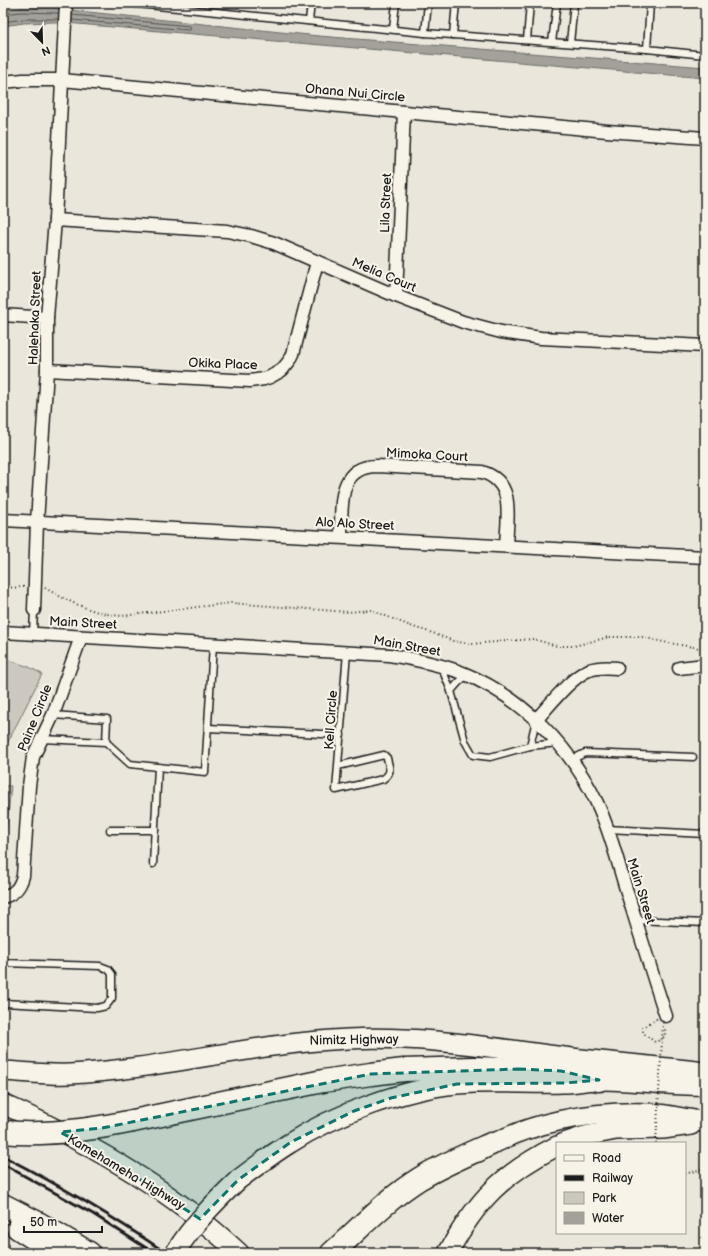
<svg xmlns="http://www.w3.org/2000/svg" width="708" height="1256" font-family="'Balsamiq Sans',sans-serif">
<rect width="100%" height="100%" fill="#eae6dc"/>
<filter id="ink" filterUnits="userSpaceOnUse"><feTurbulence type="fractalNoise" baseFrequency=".025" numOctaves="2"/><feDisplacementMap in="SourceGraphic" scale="8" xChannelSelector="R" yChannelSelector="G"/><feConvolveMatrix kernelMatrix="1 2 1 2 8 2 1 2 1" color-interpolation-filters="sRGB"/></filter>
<g filter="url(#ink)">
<g fill="#ccc8c0" stroke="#74726e">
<path d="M3 658 29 667 42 674 3 752Z"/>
<path d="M3 786H11L3 862Z"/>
</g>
<path fill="#a3a19a" stroke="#6d6c68" d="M21 8H50L319 36 705 67V78L54 22 24 23 3 26V10Z"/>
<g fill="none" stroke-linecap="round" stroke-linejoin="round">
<g stroke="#52514e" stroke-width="1">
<path d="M3 14 21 12 58 13"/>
<path d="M72 20 189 30 191 29 190 26 72 15"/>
<path d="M3 22 24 19H58"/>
</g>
<defs>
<g id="service">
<path d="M128 3 425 33 647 49"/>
<path d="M650 3 647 49 705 55"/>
<path d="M309 21 311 3"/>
<path d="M393 29 396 3"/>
<path d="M425 33 428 3"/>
<path d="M453 35 456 3"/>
<path d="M527 40 530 3"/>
<path d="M552 42 557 3"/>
<path d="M570 43 574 3"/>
<path d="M33 634 34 610"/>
<path d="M441 666 451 691 465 741 473 755 490 757 530 746 558 743"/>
<path d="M451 691 458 683 467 675"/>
<path d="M53 715 107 719 106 742"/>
<path d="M208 728 341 735"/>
<path d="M42 739 106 742 130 764 205 772 213 645"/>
<path d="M530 746 536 720"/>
<path d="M571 760 585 753 693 757"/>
<path d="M338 766 384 755 387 758C389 768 393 772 383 779L336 790 347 652"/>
<path d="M607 829 705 834"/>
<path d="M110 830H155"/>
<path d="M153 864 158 767"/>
<path d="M3 920V932"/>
<path d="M635 920 705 923"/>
<path d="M3 963 100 966 108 969 112 974V998L106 1006 97 1008 3 1003"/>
</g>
<g id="minor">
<path d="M3 82 23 80H62L607 131 705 138"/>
<path d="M55 220 227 231 251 236 274 243 396 296 463 322 501 332 541 338 705 346"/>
<path d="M396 296 404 112"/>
<path d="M3 315 47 318"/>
<path d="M47 370 250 381 264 379 270 377 282 370 290 360 293 354 317 262"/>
<path d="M3 520 705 557"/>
<path d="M341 537C342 508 336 466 377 466L482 472C516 482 507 518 506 546"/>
<path d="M34 610 37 522 47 370V318L55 220 66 3"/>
<path d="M3 632 389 655C414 659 439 664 463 673 522 697 570 746 597 803 610 830 617 860 626 889 639 931 652 974 666 1016"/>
<path d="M679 668 705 665"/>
<path d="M536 720C549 706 571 677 589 670 598 667 607 667 617 668"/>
<path d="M3 897C15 894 20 887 23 876L29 786 33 757 53 715 81 637"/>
</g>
<g id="primary">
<path d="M3 1071C25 1072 47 1075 70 1074 163 1069 254 1043 348 1039 421 1035 492 1048 564 1057 608 1062 652 1066 697 1071L705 1073"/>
<path d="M3 1104C86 1141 173 1191 239 1253"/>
<path d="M564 1143 585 1136 616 1130 663 1129 691 1125"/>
<path d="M478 1152C528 1122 590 1111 648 1113 667 1114 686 1119 705 1122"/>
<path d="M238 1180C255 1167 272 1154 290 1143 335 1114 404 1089 457 1084 492 1081 528 1084 563 1083 575 1083 587 1080 599 1080 634 1079 670 1087 705 1085"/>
<path d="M448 1253C476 1200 504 1173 557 1146"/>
</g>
<g id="motorway">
<path d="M133 1121 323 1081 371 1074 404 1070 474 1068 561 1071 599 1080"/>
<path d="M3 1205 38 1223 89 1253"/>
<path d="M18 1228 57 1253"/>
<path d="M332 1253C360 1228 387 1199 419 1179 442 1165 466 1155 491 1144"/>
</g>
</defs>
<use href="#service" stroke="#1c1c1c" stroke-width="9"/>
<use href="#minor" stroke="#1c1c1c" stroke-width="15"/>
<use href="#primary" stroke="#1c1c1c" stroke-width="22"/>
<use href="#motorway" stroke="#1c1c1c" stroke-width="25"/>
<g stroke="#1c1c1c" stroke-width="2" stroke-dasharray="1 3" stroke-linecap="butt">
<path d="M3 588 24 587"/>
<path d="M45 588C69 602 94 614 122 616L231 603 348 612 371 610 413 627 433 633 453 641 471 644 533 639 557 646H574L609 637H642L663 642 705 649"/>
<path d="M660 1040 665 1036V1027"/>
<path d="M685 1174 705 1168"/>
</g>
<use href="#service" stroke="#f7f3e8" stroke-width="6"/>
<use href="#minor" stroke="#f7f3e8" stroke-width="12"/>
<use href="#primary" stroke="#f7f3e8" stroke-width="19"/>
<use href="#motorway" stroke="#f7f3e8" stroke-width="22"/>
<g stroke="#1c1c1c" stroke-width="3">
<path d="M3 1156C59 1185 114 1217 166 1253"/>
<path d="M3 1164 93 1214 154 1253"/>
</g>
<defs>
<path id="primary-bridge" d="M175 1253C192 1225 215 1202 238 1180"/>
<path id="motorway-bridge" d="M3 1132C47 1136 90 1130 133 1121"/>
</defs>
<use href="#primary-bridge" stroke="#1c1c1c" stroke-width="22" stroke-linecap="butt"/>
<use href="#motorway-bridge" stroke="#1c1c1c" stroke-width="25" stroke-linecap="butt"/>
<path stroke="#1c1c1c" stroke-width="2" stroke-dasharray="1 3" stroke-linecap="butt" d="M656 1143 663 1023 661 1020 656 1019 643 1027V1033L655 1042 660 1040"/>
<use href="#primary-bridge" stroke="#f7f3e8" stroke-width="19"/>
<use href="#motorway-bridge" stroke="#f7f3e8" stroke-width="22"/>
</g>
</g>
<path fill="#0f766e" fill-opacity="0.2" stroke="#0f766e" stroke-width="3" stroke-dasharray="8 5" stroke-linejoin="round" d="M518 1069 561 1071 599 1080 565 1083 457 1084 391 1098 354 1111 291 1142 238 1180 200 1219 98 1152 60 1132 102 1128 371 1074Z"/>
<g text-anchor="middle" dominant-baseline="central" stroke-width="4" stroke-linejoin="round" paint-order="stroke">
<g font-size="13" fill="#1c1c1c" stroke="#f7f3e8">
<text transform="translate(355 93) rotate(5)">Ohana Nui Circle</text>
<text transform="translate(386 203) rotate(-88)">Lila Street</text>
<text transform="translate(384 275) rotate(23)">Melia Court</text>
<text transform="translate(35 318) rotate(-88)">Halehaka Street</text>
<text transform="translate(223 364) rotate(2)">Okika Place</text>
<text transform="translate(427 455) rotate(3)">Mimoka Court</text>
<text transform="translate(355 524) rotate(3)">Alo Alo Street</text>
<text transform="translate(83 623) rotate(3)">Main Street</text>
<text transform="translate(407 646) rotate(10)">Main Street</text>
<text transform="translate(35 718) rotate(-68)">Paine Circle</text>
<text transform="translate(331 720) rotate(-86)">Kell Circle</text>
<text transform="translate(641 891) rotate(73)">Main Street</text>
<text transform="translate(354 1040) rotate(-1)">Nimitz Highway</text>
<text transform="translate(126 1172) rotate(31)">Kamehameha Highway</text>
</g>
</g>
<rect width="708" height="1256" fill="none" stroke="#f7f3e8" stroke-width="16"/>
<rect x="8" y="8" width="692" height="1240" fill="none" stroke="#1c1c1c" stroke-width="1.5" filter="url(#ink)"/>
<rect x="556" y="1142" width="130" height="92" fill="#f7f3e8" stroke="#9f9d96"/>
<rect x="564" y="1155" width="20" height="6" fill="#f7f3e8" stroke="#9f9d96"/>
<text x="592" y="1162" font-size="12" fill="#1c1c1c">Road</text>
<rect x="564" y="1175" width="20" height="6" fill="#1c1c1c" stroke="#9f9d96"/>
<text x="592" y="1182" font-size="12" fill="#1c1c1c">Railway</text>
<rect x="564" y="1192" width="20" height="12" fill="#ccc8c0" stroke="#9f9d96"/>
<text x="592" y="1202" font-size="12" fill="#1c1c1c">Park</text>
<rect x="564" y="1212" width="20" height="12" fill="#a3a19a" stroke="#9f9d96"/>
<text x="592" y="1222" font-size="12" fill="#1c1c1c">Water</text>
<g transform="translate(42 42) rotate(157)" stroke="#f7f3e8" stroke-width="3" paint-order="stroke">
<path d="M0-3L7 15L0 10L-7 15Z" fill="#1c1c1c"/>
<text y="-6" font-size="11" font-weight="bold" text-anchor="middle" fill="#1c1c1c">N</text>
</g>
<path d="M24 1226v6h78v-6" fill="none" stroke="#1c1c1c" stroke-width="2"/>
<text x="30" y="1226" font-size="12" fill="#1c1c1c" stroke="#f7f3e8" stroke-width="3" paint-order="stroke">50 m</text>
</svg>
